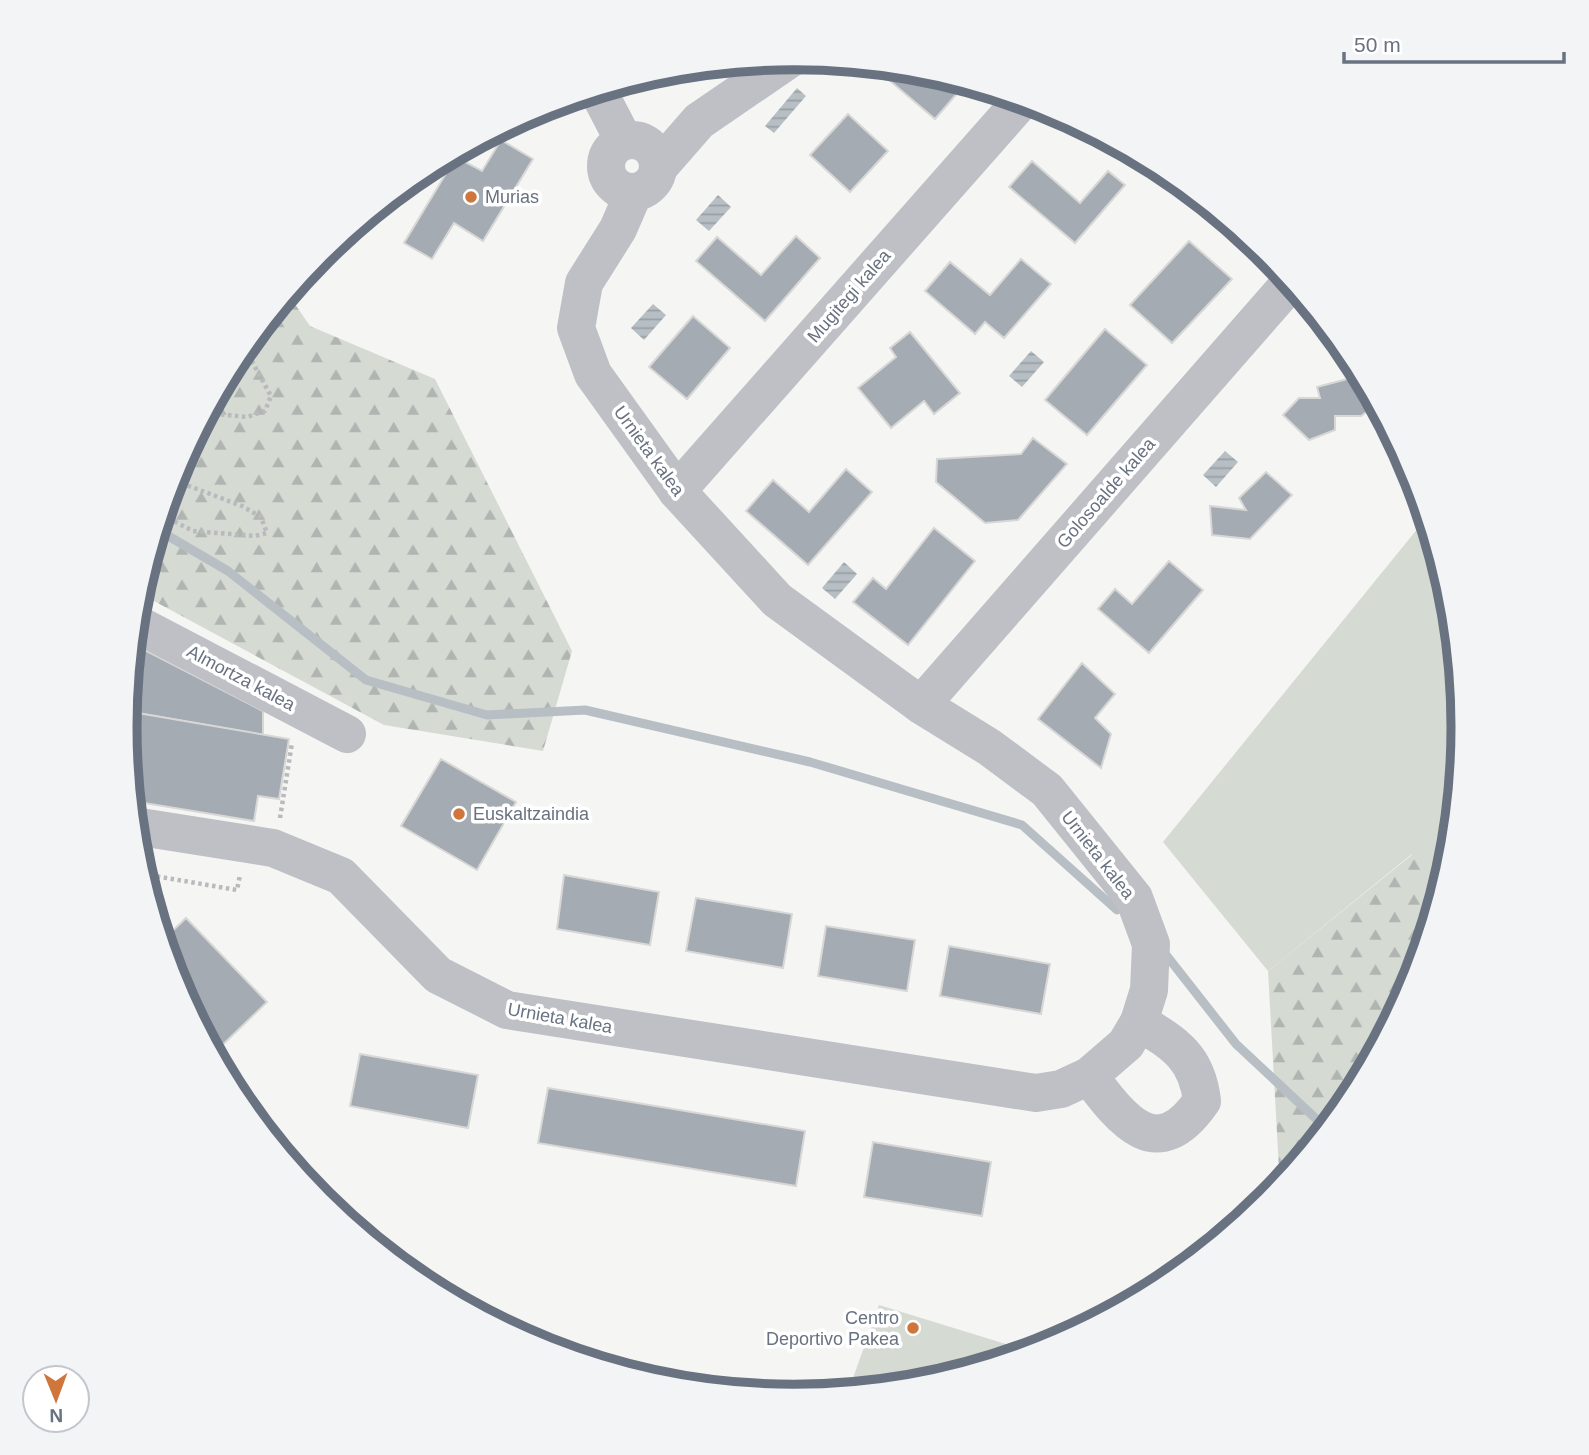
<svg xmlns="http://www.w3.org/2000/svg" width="1589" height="1455" font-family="Arial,sans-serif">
<defs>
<pattern id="forest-firs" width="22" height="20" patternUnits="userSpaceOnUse" patternTransform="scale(1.75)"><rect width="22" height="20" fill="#d5dad3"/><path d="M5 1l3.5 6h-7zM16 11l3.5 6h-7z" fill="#b1b5b1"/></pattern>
<pattern id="water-rules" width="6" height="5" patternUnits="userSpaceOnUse" patternTransform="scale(1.75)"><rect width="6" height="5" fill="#b7bfc5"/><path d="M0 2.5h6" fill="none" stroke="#99a0a5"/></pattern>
</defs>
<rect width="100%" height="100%" fill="#f5f6f3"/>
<g fill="#d5dad3">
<path d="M1427 517C1435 543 1447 571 1452 598 1468 694 1469 801 1440 894L1412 854 1268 971 1163 842Z"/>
<path d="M879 1305 1032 1352 925 1384 848 1392Z"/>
</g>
<g fill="url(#forest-firs)">
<path d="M288 294 310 326 435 379 572 651 543 751 384 725 139 593 176 471 238 355Z"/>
<path d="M1413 854 1440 894 1413 984 1351 1100 1280 1187 1268 971Z"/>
</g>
<g fill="url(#water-rules)">
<path d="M797 88 806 96 774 133 765 126Z"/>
<path d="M718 195 731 207 709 231 696 220Z"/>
<path d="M653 304 666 315 644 340 631 328Z"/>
<path d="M1031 351 1044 362 1022 387 1009 376Z"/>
<path d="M1225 451 1238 462 1216 487 1203 475Z"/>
<path d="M844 562 857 574 835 599 822 588Z"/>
</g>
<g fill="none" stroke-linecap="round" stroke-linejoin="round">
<g stroke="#b7bfc5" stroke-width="9">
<path d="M158 530 228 571 366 680 487 715 585 710 810 762 1022 825 1117 910"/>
<path d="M1163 951 1236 1044 1327 1129"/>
</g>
</g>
<g fill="#a5abb2" stroke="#d7d7d6" stroke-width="2">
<path d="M899 68 926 71 966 83 935 119 889 80Z"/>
<path d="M848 114 888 151 850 192 810 155Z"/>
<path d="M501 140 533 159 483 241 454 223 432 259 404 243 456 157 482 171Z"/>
<path d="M1032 161 1080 203 1108 171 1125 185 1075 243 1009 187Z"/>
<path d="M796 236 820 258 765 321 696 261 717 237 761 275Z"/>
<path d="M1189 241 1232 279 1172 343 1130 305Z"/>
<path d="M1021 259 1051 284 1004 338 985 322 975 334 925 291 950 262 990 295Z"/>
<path d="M693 316 730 348 687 399 649 367Z"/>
<path d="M1105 329 1147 365 1087 435 1045 400Z"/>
<path d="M910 332 960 393 934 414 924 401 891 428 858 388 896 357 890 348Z"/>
<path d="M1355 377 1377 404 1361 416H1335V430L1309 440 1283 415 1299 398H1320L1317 387Z"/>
<path d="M1033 438 1067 464 1018 520 985 523 936 482 937 459 1021 454Z"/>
<path d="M846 469 872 492 808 565 746 511 773 480 809 512Z"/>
<path d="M1266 472 1292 495 1250 539 1212 535 1210 506 1246 510 1239 498Z"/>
<path d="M934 528 975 561 908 645 853 602 873 578 886 589Z"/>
<path d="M1169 561 1203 590 1149 653 1098 609 1115 589 1132 604Z"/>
<path d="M133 644 263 711V735L126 711Z"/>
<path d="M1082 663 1115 694 1095 718 1111 734 1101 768 1038 719Z"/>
<path d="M126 711 289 739 279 799 258 796 254 821 132 801 125 727Z"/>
<path d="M441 759 516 802 477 870 401 826Z"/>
<path d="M564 875 659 892 650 945 557 929Z"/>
<path d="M696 898 792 914 783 968 686 951Z"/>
<path d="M186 918 267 1002 213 1054 176 983 163 940Z"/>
<path d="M826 926 915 940 907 991 818 976Z"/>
<path d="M949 946 1050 964 1041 1014 940 996Z"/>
<path d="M360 1054 478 1075 468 1128 350 1106Z"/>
<path d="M548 1088 805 1131 796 1186 538 1143Z"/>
<path d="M873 1142 991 1162 982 1216 864 1197Z"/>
</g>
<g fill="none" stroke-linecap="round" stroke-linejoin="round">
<g stroke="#b8babd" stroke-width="4.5" stroke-dasharray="3.5 3.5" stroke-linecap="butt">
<path d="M207 413 247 417 265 411 271 396 244 347"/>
<path d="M162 515 193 531 255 536 267 533 261 517 242 506 173 480"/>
<path d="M280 818 292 743"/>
<path d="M143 874 237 890 240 875"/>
</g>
<g stroke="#bec0c5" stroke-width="38">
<path d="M598 91 624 141"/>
<circle cx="632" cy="166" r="26"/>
<path d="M658 168 699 121 791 58"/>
<path d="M677 491 1022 100"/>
<path d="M135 623 347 734"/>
<path d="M921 705 1291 282"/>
<path d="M134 826 273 848 341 876 438 975 507 1010 1036 1093 1061 1089 1089 1076 1126 1044 1139 1022 1149 990 1151 944 1134 898 1047 790 989 747 921 705 777 600 677 491 593 374 576 328 584 283 618 229 634 192"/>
<path d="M1089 1076C1123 1121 1157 1166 1202 1101 1197 1057 1175 1044 1139 1022"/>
</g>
</g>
<g fill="#ce763c" stroke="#fff" stroke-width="2.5">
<circle cx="471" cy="197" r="7"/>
<circle cx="459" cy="814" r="7"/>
<circle cx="913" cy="1328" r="7"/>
</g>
<g text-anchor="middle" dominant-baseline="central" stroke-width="7" stroke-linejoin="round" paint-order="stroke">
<g font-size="18" fill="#697281" stroke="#fff" text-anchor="start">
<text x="485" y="197">Murias</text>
<text x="473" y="814">Euskaltzaindia</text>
<text x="899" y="1318" text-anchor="end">Centro<tspan x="899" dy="21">Deportivo Pakea</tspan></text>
</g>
<g font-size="18" fill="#697281" stroke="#fff">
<text transform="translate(849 296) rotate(-49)">Mugitegi kalea</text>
<text transform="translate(649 451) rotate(54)">Urnieta kalea</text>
<text transform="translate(1106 493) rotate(-49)">Golosoalde kalea</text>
<text transform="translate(241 678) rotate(28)">Almortza kalea</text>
<text transform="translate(1098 855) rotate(52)">Urnieta kalea</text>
<text transform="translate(560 1018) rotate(10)">Urnieta kalea</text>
</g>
</g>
<path d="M0 0H1589V1455H0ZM137 727a657 657 0 1 1 1314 0a657 657 0 1 1-1314 0Z" fill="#f3f4f5" fill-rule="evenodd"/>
<path fill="none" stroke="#697281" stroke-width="9" d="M137 727a657 657 0 1 1 1314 0a657 657 0 1 1-1314 0Z"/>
<g transform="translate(56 1399) rotate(179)"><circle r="33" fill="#ffffff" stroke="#c3c7cd" stroke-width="2"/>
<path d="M0-5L12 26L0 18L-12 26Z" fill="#ce763c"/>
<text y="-10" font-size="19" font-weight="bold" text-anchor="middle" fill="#697281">N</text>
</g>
<path d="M1344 52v10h220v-10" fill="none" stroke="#697281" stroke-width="3.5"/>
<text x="1354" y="52" font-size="21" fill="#697281" stroke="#ffffff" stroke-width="5" paint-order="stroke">50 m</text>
</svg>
